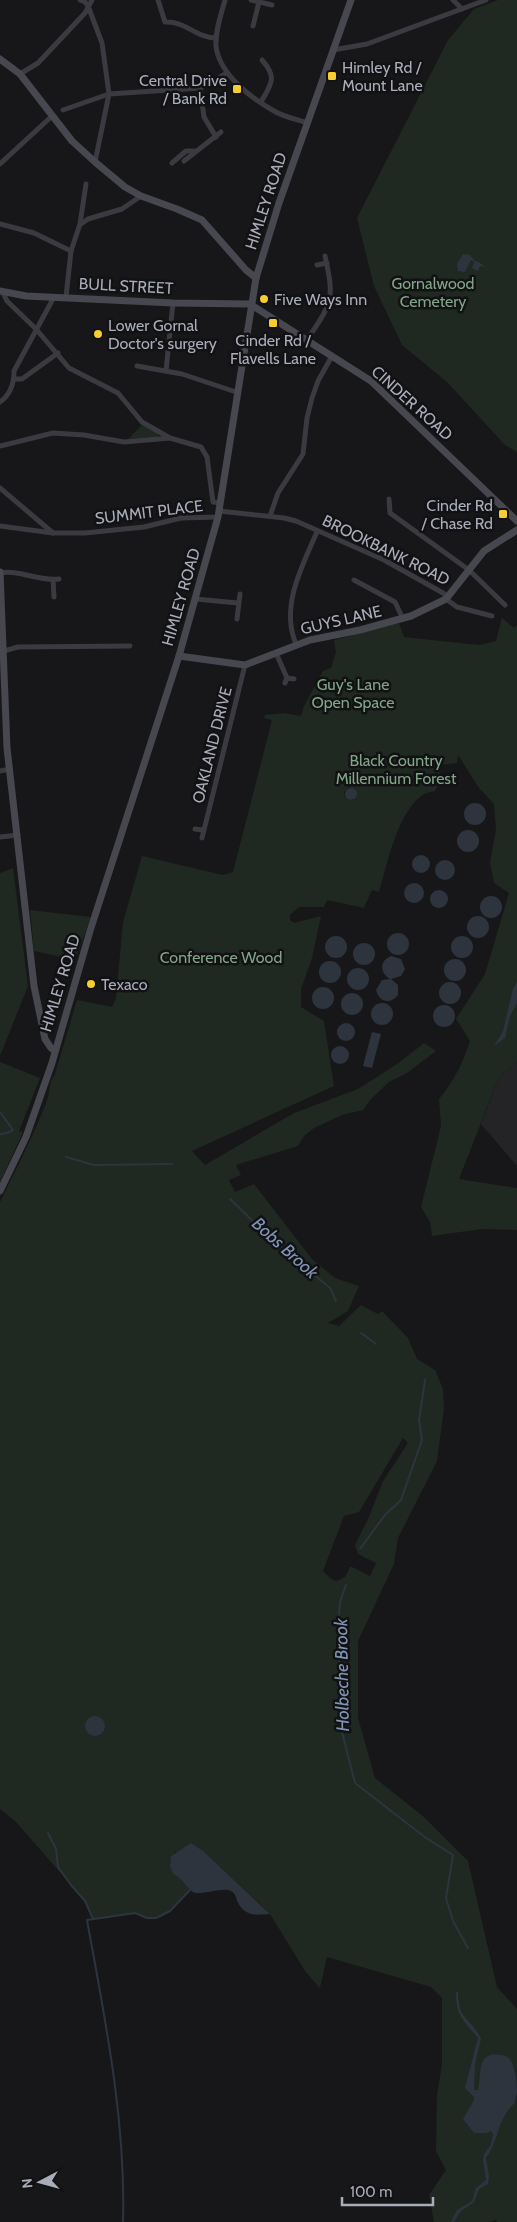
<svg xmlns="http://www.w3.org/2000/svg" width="517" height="2222" font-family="Cabin,sans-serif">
<rect width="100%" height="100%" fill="#171719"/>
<path fill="#242326" d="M517 1062V1166L481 1124 499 1077Z"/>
<g fill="#1f2821" fill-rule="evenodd">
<path d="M498 0H517V452L505 445 447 382 402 345 374 286 357 218 448 40 474 9Z"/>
<path d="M142 425 157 431 159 437 128 439Z"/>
<path d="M502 618 514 628 517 625V1062L499 1077 459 1179 517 1188V1230L482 1229 432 1236 430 1222 421 1207 441 1126 439 1099C454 1081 463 1063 470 1041L456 1019 485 974 509 893 494 883 490 862 496 830 494 804 479 788 458 755 457 763 441 765 439 782 435 791C430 792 424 793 420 797 397 815 387 865 379 892L372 890 364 908 327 900 324 907H299L290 915V920L294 923 321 916 312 958 301 989V1007L324 1021 334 1086 192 1151 205 1165 294 1113 358 1089 397 1064 424 1043 436 1051 407 1073 389 1082 370 1100 363 1110 342 1115 314 1128 304 1136 298 1146 236 1165 241 1175 229 1180 235 1192 254 1184 312 1259 335 1278 359 1286 348 1311 328 1323 339 1326 361 1305 378 1314 382 1311 408 1338 417 1359 435 1370 443 1389 444 1409 437 1461 398 1538 394 1564 358 1641V1718L375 1778 424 1817 468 1861 497 1987 517 2009V2222H497L496 2220 489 2222H434L429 2195 446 2170 436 2151 437 2095 442 2064V1998L431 1987 327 1957 320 1988 305 1971 270 1914 259 1903 213 1861 175 1852 170 1861 178 1876 191 1889 170 1911 152 1919 135 1913 93 1919 85 1901 16 1822 0 1809V1202C16 1169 33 1137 46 1103 51 1092 47 1085 55 1074L77 1000 112 1007 116 998 123 922 142 856 223 875 233 872 272 720 264 718 265 715 284 713 301 716 304 706 323 671 331 668 336 652 334 640 399 623 404 637 479 645 496 641ZM348 788 355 789 354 800H349L345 797 344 792ZM403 1438 408 1443 383 1481 368 1519 355 1545 358 1554 376 1563 370 1576 352 1567H350L345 1577 336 1581 330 1578 323 1571 344 1516 359 1512Z"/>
<path d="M13 868 28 986 0 1056V873Z"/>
<path d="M30 910 91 917 75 960 34 951Z"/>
<path d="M0 1062 40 1078 19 1131 23 1132 0 1182Z"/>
</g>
<g fill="#2d343e">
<path d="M463 254 470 255 475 261 479 262 485 267 480 266 478 271 472 268 474 262 471 260 465 272 458 271 457 264Z"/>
<circle cx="354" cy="777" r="6"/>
<circle cx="351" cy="794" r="6"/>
<circle cx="475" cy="814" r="11"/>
<circle cx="468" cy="841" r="11"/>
<circle cx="421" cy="864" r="9"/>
<circle cx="445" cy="870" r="10"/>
<circle cx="414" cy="893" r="10"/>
<circle cx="439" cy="899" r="9"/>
<circle cx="491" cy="907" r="11"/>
<circle cx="478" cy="927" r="11"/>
<circle cx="398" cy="944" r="11"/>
<circle cx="336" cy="947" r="11"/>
<circle cx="462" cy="947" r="11"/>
<circle cx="364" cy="954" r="11"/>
<path d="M391 956 401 959 405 969 401 976 391 979 398 985V995C390 1005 379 1002 376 990L382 980 390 979C380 973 379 961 391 956Z"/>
<circle cx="455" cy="970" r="11"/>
<circle cx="330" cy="972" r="11"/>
<circle cx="358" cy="979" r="11"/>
<path d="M517 981V1003L510 1016 505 1038 494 1046 503 1031 513 989Z"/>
<circle cx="450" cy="993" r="11"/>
<circle cx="323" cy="998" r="11"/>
<circle cx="352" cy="1004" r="11"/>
<circle cx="382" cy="1014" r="11"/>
<circle cx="444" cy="1016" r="11"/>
<circle cx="346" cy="1032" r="9"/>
<path d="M372 1032 381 1034 372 1068 363 1066Z"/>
<circle cx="340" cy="1055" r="9"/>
<circle cx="95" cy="1726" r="10"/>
<path d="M191 1843 203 1851 270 1914C255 1915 245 1917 237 1901 236 1897 235 1893 231 1891 224 1887 206 1894 196 1893 190 1893 182 1877 173 1874L170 1866 171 1856Z"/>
<path d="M456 1992H458C458 2021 471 2017 481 2039L475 2064 474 2090H478C482 2073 476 2050 502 2055 510 2057 512 2061 514 2069 516 2075 517 2086 517 2092 516 2097 514 2098 515 2103 497 2118 499 2141 486 2158L489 2176 488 2184 479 2189 474 2202 460 2212 454 2222H451L457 2210 472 2201 476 2188 486 2180 483 2160 484 2154 491 2145 493 2134 491 2131 486 2133H474L463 2119 474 2100V2097L465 2088 478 2038C464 2020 456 2018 456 1992Z"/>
</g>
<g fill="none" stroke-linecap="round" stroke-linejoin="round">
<g stroke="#2d343e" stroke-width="2">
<path d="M0 1112 13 1130 7 1133 0 1134"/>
<path d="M66 1157 94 1165 172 1164"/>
<path d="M230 1199 280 1247 330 1288 336 1301"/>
<path d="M361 1333 376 1344"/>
<path d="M360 1549 385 1515 401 1500 422 1440 419 1420 425 1380"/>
<path d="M346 1585 340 1602 339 1616 340 1692 342 1732 355 1783 426 1838 453 1855 446 1898 453 1921 468 1948"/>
<path d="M48 1833 56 1849 58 1867 71 1885 85 1901 93 1919"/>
<path d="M123 2222C126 2121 105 2019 87 1920L135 1913 147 1918H156L170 1911 191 1889"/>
</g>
<g stroke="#3a3a40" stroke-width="5">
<path d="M158 0 165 22C186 21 194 37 216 38"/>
<path d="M225 0C221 15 215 31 216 46 219 74 251 98 274 111 284 117 296 119 307 123"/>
<path d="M251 0 272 5"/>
<path d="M453 0 462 9"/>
<path d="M253 26 259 2"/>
<path d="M333 50 367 44 486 0"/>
<path d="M20 74 38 63 85 13 92 0"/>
<path d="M200 88 204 117 216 137"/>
<path d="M261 102C271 84 278 78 262 60"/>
<path d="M63 110 109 94 102 43 88 6 85 2 80 0"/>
<path d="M184 161 221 132"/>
<path d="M95 162 109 94 200 88 227 73"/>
<path d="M172 163 186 151H195"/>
<path d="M0 164 52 116"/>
<path d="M0 224 34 233 71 251"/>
<path d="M81 224 88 219 122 209 141 196"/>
<path d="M317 265 327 263"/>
<path d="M2 291 7 301 36 329 69 368 118 393 142 422 170 438 201 447 207 457 213 502 220 503"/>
<path d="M66 297 71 251 80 224 86 184"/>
<path d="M307 340C332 302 335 301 325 256"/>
<path d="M137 366 182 374 236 392"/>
<path d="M166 371 173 303"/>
<path d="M14 379H22L58 353"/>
<path d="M0 402C10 395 14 383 14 371L54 297"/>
<path d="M0 446 53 433 84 435 124 442 170 438"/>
<path d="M0 488 53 533"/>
<path d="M389 499 390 513 469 570 505 605"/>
<path d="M219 511 284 518 296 521 384 560 443 593 448 597"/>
<path d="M270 516 278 493 303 454 307 418 312 398 318 381 332 356"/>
<path d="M0 526 53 533H85L144 527 181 518 218 517"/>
<path d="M0 573C19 569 39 582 59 579"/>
<path d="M53 580 54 597"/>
<path d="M354 580 395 602 403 619"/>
<path d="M195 599 238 603"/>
<path d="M446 599 457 607 492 616"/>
<path d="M237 619 240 594"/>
<path d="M296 644C280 607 302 566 317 532"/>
<path d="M0 652 18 647 130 646"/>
<path d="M276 653 287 678"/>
<path d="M285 683 287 678 294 679"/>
<path d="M0 771 10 769"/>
<path d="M195 829 203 830"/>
<path d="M0 837 18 835"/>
<path d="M202 838 245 665"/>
</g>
<g stroke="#46474f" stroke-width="7">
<path d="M0 59 20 74 72 141 95 162 125 187 141 196 177 209 202 220 246 270 256 278"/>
<path d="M0 291 26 296 173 303 250 304"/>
<path d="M250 304 371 381 517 521"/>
<path d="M0 572 7 748 34 986 45 1039 51 1048 55 1051"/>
<path d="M179 656 245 665 310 640 360 630 411 616 446 599 484 551 517 530"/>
<path d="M0 1191 26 1137 52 1063 90 931 179 656 218 517 256 278 279 203 351 0"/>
</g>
</g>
<g fill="#f6cd32" stroke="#121214" stroke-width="2">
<rect x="327" y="71" width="10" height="10" rx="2.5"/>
<rect x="232" y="84" width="10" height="10" rx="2.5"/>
<circle cx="264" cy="299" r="5"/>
<rect x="268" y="318" width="10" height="10" rx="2.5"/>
<circle cx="98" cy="334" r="5"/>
<rect x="498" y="509" width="10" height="10" rx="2.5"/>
<circle cx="91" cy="984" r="5"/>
</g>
<g text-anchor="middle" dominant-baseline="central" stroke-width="5" stroke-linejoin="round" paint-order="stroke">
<g font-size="16" fill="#a9acb9" stroke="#121214" text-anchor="start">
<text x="342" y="67">Himley Rd /<tspan x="342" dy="18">Mount Lane</tspan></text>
<text x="227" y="80" text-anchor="end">Central Drive<tspan x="227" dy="18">/ Bank Rd</tspan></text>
<text x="274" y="299">Five Ways Inn</text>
<text x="108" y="325">Lower Gornal<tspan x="108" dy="18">Doctor's surgery</tspan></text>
<text x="273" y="340" text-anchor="middle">Cinder Rd /<tspan x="273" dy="18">Flavells Lane</tspan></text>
<text x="493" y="505" text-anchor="end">Cinder Rd<tspan x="493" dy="18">/ Chase Rd</tspan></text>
<text x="101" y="984">Texaco</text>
</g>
<g font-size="16" fill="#a9acb9" stroke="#121214">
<text transform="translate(266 201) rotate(-72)">HIMLEY ROAD</text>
<text transform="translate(126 286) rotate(3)">BULL STREET</text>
<text transform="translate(412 403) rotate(42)">CINDER ROAD</text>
<text transform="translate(149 512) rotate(-7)">SUMMIT PLACE</text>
<text transform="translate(386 550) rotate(26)">BROOKBANK ROAD</text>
<text transform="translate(181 597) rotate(-74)">HIMLEY ROAD</text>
<text transform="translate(341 620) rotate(-13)">GUYS LANE</text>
<text transform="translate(212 745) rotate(-76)">OAKLAND DRIVE</text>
<text transform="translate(60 983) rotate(-73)">HIMLEY ROAD</text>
</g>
<g font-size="16" fill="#80a587" stroke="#121214">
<text x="433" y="283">Gornalwood<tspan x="433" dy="18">Cemetery</tspan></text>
<text x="353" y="684">Guy's Lane<tspan x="353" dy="18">Open Space</tspan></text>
<text x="396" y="760">Black Country<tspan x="396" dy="18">Millennium Forest</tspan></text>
<text x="221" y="957">Conference Wood</text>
</g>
<g font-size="18" font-style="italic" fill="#8095b5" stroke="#121214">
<text transform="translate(285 1248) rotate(42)">Bobs Brook</text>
<text transform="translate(342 1675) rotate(-91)">Holbeche Brook</text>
</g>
</g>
<g transform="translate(40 2182) rotate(264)" stroke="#121214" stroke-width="4" paint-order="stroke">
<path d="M0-4L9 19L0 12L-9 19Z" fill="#a9acb9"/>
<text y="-8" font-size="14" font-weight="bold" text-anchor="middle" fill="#a9acb9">N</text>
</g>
<path d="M342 2197v8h91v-8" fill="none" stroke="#a9acb9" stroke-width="2.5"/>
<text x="350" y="2197" font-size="15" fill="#a9acb9" stroke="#121214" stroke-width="4" paint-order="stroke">100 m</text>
</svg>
